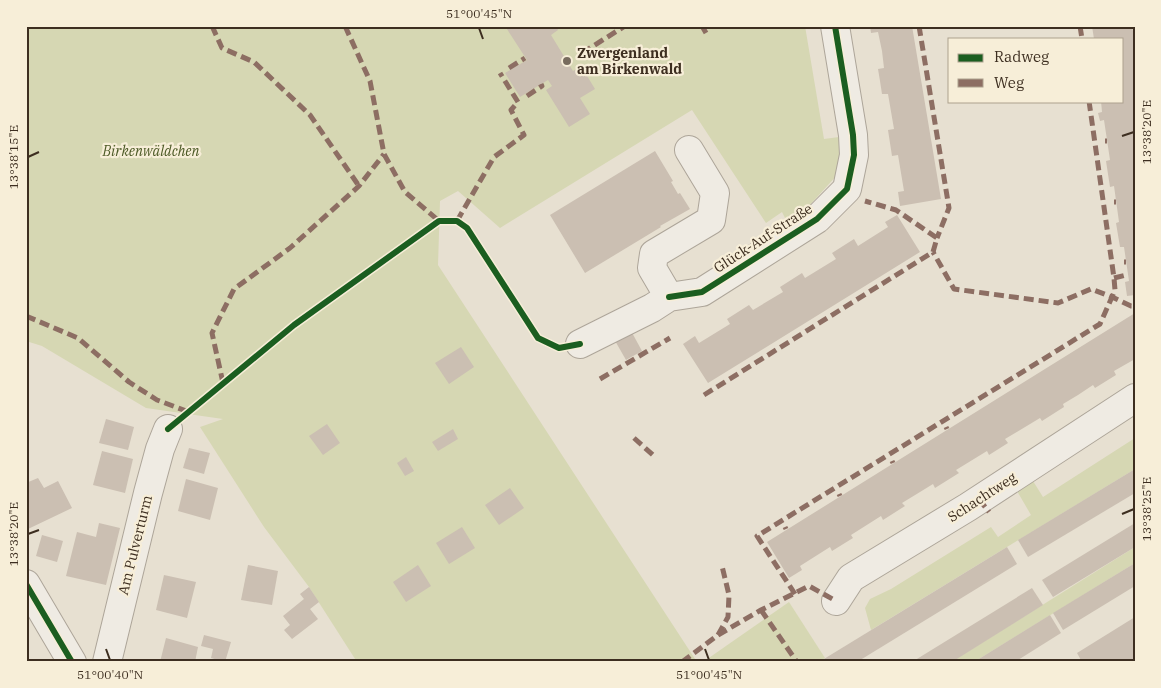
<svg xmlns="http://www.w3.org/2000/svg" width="1161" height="688" font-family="'IBM Plex Serif',serif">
<rect width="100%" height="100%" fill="#e7e0d1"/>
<g fill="#d6d7b3">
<path d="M26 26H805L824 139 839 137 840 153 838 174 808 207 786 220 782 212 766 223 692 110 500 228 458 191 440 201 438 265 697 662H357L309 587 264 527 200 427 223 419 146 408 42 346 26 341Z"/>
<path d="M1135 438V469L871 630 865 608 870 599 891 589 991 527 998 537 1031 515 1017 491 1033 481 1043 497Z"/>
<path d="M1135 547V563L974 662H951Z"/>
<path d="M789 602 825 658 819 662H703Z"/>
</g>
<g fill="#cbbfb2">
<path d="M505 26H556L558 30 551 35 573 71 581 66 595 89 580 98 590 114 569 127 546 90 552 86 548 80 520 97 505 73 527 60Z"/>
<path d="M870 26H912L941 199 900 206 898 192 904 191 898 155 892 156 888 130 894 129 888 94H882L880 81 878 69 884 68 882 51 878 32 871 33Z"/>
<path d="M1092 26H1132L1135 42V295L1127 296 1125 282 1129 281 1124 247H1120L1116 223 1119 222 1114 186 1110 187 1106 161 1110 160 1104 120 1100 121 1098 113 1102 112 1101 101H1122V39H1094Z"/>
<path d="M655 151 673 181 671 182 678 194 680 193 690 209 660 226 661 227 585 273 550 215Z"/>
<path d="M897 215 920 252 708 383 683 344 695 336 699 343 730 324 727 319 749 305 753 310 783 292 780 287 802 273 805 278 836 259 832 253 854 239 858 246 888 227 885 222Z"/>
<path d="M1135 313V359L1114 371 1116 375 1095 388 1093 385 1078 395 1063 404 1064 407 1042 421 1040 418 1005 439 1008 443 989 455 987 451 956 470 959 473 935 488 933 484 920 492 902 503 905 506 883 520 881 516 851 535 853 538 832 551 830 547 800 566 802 570 789 578 767 542Z"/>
<path d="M630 329 642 351 626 360 614 339Z"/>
<path d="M461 347 474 367 449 384 435 363Z"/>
<path d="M106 419 134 427 128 450 99 443Z"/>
<path d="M327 424 340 443 323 455 309 436Z"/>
<path d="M453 429 458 439 438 451 432 442Z"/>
<path d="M189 448 210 453 204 474 183 468Z"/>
<path d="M102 451 133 459 125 493 93 485Z"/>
<path d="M406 457 414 471 405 476 397 463Z"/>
<path d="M1135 469V493L1028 557 1018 540Z"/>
<path d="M38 478 44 488 58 481 72 508 28 529 26 483Z"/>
<path d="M186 479 218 488 210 520 178 511Z"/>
<path d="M510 488 524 508 499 525 485 505Z"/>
<path d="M99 523 120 528 106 585 66 576 77 532 96 537Z"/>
<path d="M1135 523V547L1053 597 1042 580Z"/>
<path d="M462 527 475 548 449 564 436 543Z"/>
<path d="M42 535 63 541 57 562 36 556Z"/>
<path d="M1007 547 1017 564 857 662H819Z"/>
<path d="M1135 563V586L1063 630 1053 613Z"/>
<path d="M248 565 278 571 272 605 241 600Z"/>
<path d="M418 565 431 586 406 602 393 582Z"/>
<path d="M164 575 196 582 187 618 156 610Z"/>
<path d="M309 587 319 602 310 609 318 619 292 639 284 630 290 625 283 616 304 599 300 594Z"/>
<path d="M1032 588 1043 605 952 662H912Z"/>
<path d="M1050 615 1061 633 1015 662H974Z"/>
<path d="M1135 617V662H1082L1077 653Z"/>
<path d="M204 635 231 642 225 662 211 658 213 649 201 646Z"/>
<path d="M166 638 198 647 195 662H160Z"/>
</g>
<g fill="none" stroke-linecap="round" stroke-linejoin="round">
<defs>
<g id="minor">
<path d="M669 297 652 268 654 254 711 220 715 193 689 150"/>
<path d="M580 344 652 308 669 297 702 292 817 219 847 189 854 155 853 135 835 26"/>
<path d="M26 584 72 662"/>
<path d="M836 601 851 578 968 507 1135 398"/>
<path d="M107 662 148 493 160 449 168 429"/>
</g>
</defs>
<use href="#minor" stroke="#ada599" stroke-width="30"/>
<use href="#minor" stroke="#efebe3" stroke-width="28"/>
<g stroke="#8d6e63" stroke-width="5" stroke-dasharray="10 5" stroke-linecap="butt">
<path d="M212 26 222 48 254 62 310 115 359 186"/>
<path d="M345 26 370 81 384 154 405 192 439 221"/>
<path d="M702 26 706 33"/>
<path d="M919 26 949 208 937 238"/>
<path d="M1080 26 1082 39"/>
<path d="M582 53 625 26"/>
<path d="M509 68 525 58"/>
<path d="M527 96 542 86 541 84"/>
<path d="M1089 101 1114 278 1115 290 1112 297 1131 306H1135"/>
<path d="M1105 141H1107"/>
<path d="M1114 202H1116"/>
<path d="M457 221 494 157 524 135 511 110 518 102 500 73"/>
<path d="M1124 262H1126"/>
<path d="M1114 278 1126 275"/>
<path d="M26 316 78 338 129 382 157 400 189 412"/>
<path d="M600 379 670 338"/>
<path d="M223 383 212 333 234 289 290 248 359 186 384 154"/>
<path d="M704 395 933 252 937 238 896 210 865 201"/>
<path d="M946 427 947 429"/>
<path d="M634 438 654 456"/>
<path d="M892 461 893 463"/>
<path d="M839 494 840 496"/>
<path d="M979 499 989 512"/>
<path d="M785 527 786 529"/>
<path d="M795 594 757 536 1100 324 1112 297 1091 289 1058 303 954 289 933 252"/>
<path d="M761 610 797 662"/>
<path d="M718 635 728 617 729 595 722 566"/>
<path d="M682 662 718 635 761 610 809 586 836 601"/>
</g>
<defs>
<g id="cycleway">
<path d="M669 297 702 292 817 219 847 189 854 155 853 135 835 26"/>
<path d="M168 429 294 325 439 221H457L467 228 538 338 559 348 580 344"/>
<path d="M26 584 72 662"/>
</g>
</defs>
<use href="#cycleway" stroke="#f7eed8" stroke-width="9"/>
<use href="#cycleway" stroke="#1b5e20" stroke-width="6"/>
</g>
<path fill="none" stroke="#3d2e20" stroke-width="2" d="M479 28 483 39M1122 136 1134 132M28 157 39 152M1122 514 1134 509M28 534 39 530M106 649 110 660M705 649 709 660"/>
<circle fill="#786c5e" stroke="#f7eed8" stroke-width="2" cx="567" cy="61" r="5"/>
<g text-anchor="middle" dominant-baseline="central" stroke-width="4.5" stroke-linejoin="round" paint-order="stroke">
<g font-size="14" font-weight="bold" fill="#3d2e20" stroke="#f7eed8" text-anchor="start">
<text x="577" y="53">Zwergenland<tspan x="577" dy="16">am Birkenwald</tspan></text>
</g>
<g font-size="14" font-style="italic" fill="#4d5a26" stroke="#f7eed8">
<text x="151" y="151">Birkenwäldchen</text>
</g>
<g font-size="14" fill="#3d2e20" stroke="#f7eed8">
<text transform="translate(763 238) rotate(-33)">Glück-Auf-Straße</text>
<text transform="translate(982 497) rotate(-33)">Schachtweg</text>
<text transform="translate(135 545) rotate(-76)">Am Pulverturm</text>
</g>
</g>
<rect width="1161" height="688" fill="none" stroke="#f7eed8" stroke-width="55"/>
<rect x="948" y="38" width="175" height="65" fill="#f7eed8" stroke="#ada18e"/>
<rect x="958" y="54" width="25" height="8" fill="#1b5e20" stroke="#ada18e"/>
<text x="994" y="62" font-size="15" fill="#3d2e20">Radweg</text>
<rect x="958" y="79" width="25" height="8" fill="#8d6e63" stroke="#ada18e"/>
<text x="994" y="88" font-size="15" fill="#3d2e20">Weg</text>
<rect x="28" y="28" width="1106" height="632" fill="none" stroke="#3d2e20" stroke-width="2"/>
<g font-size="12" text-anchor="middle" fill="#3d2e20">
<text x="479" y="18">51°00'45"N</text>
<text transform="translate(1147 132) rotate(-90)" y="4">13°38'20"E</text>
<text transform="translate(14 157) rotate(-90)" y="4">13°38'15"E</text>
<text transform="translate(1147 509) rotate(-90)" y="4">13°38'25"E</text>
<text transform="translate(14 534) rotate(-90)" y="4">13°38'20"E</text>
<text x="110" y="679">51°00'40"N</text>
<text x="709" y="679">51°00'45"N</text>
</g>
</svg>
